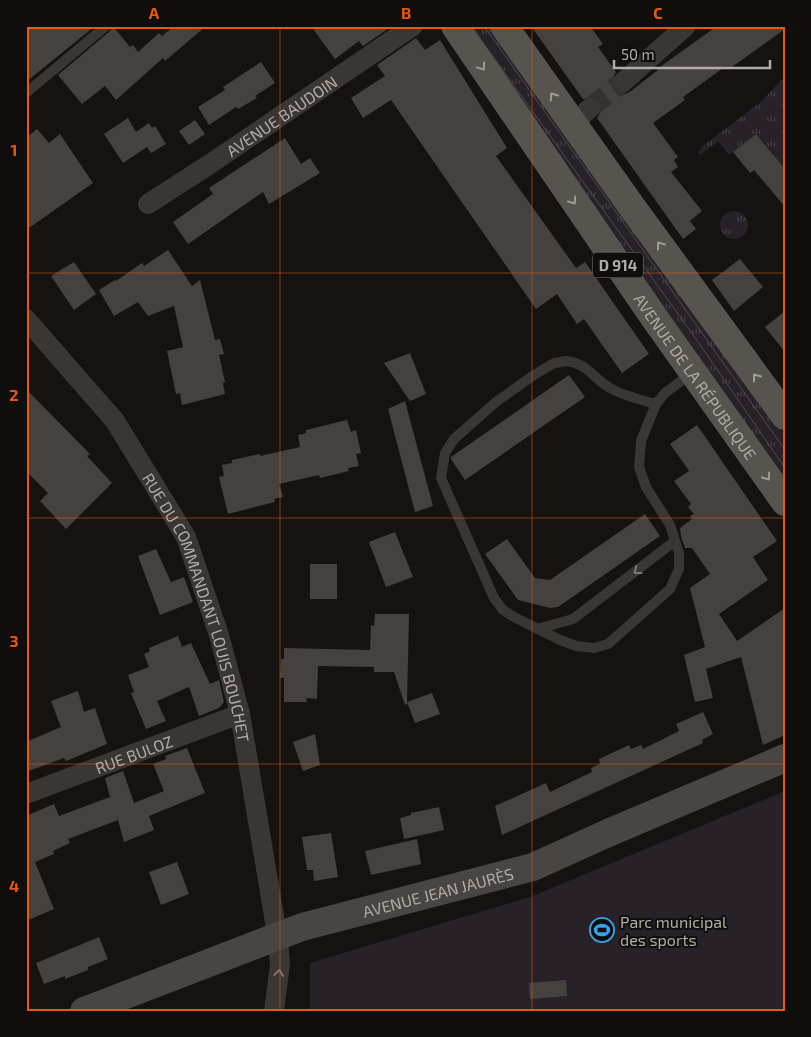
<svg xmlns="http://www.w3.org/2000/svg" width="811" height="1037" font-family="'Exo 2',sans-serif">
<defs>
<pattern id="grass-tufts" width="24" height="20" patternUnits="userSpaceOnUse" patternTransform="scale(1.25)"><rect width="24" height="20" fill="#282128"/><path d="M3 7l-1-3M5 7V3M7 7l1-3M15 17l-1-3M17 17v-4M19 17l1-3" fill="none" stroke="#453f44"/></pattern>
</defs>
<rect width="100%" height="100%" fill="#141312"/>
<g fill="url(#grass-tufts)">
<path d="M465 26H493L785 436V485Z"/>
<path d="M785 76V178L773 154 756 134 729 155 718 141 700 155 698 152 701 150V147L761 102Z"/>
<circle cx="734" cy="225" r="14"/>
</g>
<path fill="#282128" d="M785 791V1011H310V963L530 897Z"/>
<g fill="#44413f">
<path d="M26 26H95L26 82Z"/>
<path d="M113 26 130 47 133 45 138 52 159 33 162 36 174 26H206L165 61 163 58 116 100 105 86 82 104 58 75 110 31Z"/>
<path d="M311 26H392L363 46 359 41 335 59Z"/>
<path d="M531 26H590L603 44 598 47 616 72 612 79V85L614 89 619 93 625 94 631 91 658 70 657 69 717 26H785V29L729 69 726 66 683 97 685 100 653 123 678 157 674 160 678 167 671 172 702 211 690 221 696 229 683 239 597 118 601 111 602 106 599 100 593 97 583 99Z"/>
<path d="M416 38 425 50 440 40 507 148 496 156 576 268 585 262 649 354 622 373 584 319 577 324 557 294 536 309 391 100 363 118 351 98 385 76 377 65Z"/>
<path d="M261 62 275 83 255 96 257 98 238 109 236 107 209 125 198 107 225 90 223 87Z"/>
<path d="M128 118 136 132 149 123 152 128 155 126 166 144 151 153 147 147 123 163 104 134Z"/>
<path d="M195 120 205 134 189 145 179 131Z"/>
<path d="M37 129 49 143 60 134 93 183 26 230V138Z"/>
<path d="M756 134 785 169V207L754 170 750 173 733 152Z"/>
<path d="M285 138 301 164 310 158 320 173 269 204 263 192 188 244 173 222 213 194 209 188Z"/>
<path d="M168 250 192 286 200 280 215 340 220 339 224 354 219 355 225 382 223 383 225 394 182 405 180 393 176 394 167 351 183 347 174 306 148 316 138 302 114 316 99 290 115 280 116 281 142 263 144 266Z"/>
<path d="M740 259 763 287 734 311 712 280Z"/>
<path d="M74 262 96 294 74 310 51 276Z"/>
<path d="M785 311V352L765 327Z"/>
<path d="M410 353 426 394 410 401 384 363Z"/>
<path d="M569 375 585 397 465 480 451 459V457Z"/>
<path d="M26 389 90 454 87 456 112 483 66 529 40 501 48 493 26 471Z"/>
<path d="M405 401 433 506 415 512 388 409Z"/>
<path d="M347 420 351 432 356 430 361 453 356 454 359 466 348 468 349 471 320 478 319 475 279 484 283 497 274 499 275 502 228 514 219 477 224 476 222 465 232 463V460L260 454V456L300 447 298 435 306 433V430Z"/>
<path d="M697 425 777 541 753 557 768 580 719 614 737 641 785 608V735L763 745 741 657 706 669 713 698 695 702 684 655 705 647 690 588 710 574 692 548H685L681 536 680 528 692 519 690 516 694 514 688 507 691 504 674 481 689 471 670 444Z"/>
<path d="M645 514 660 536 558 607 550 608 518 600 485 554 507 539 535 578 550 580Z"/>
<path d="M395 532 413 577 386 587 369 542Z"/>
<path d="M156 549 171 582 184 577 193 602 160 615 138 556Z"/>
<rect x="310" y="564" width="27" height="35"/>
<path d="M375 614H409L407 704 405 705 394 672H374V667L318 666 317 699 306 698 307 702H284V678H280L281 659H284V648L370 650 371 625 374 626Z"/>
<path d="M178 636 182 647 191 643 210 684 219 680 224 702 219 708 199 716 189 687 157 701 166 721 146 729 131 693 134 692 128 675 149 667 144 654 150 651 149 648Z"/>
<path d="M78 691 84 712 95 708 107 744 66 761 64 758 26 772V742L61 727 51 701Z"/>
<path d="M432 693 440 714 415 723 407 702Z"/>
<path d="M703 712 713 734 702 740 703 743 502 835 495 806 546 783 550 792 592 772 591 768 600 764 599 759 629 745 631 749 641 745 643 749 679 731 676 724Z"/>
<path d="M315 734 320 765 303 771 293 742Z"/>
<path d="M187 748 205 793 149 816 154 830 124 842 118 820 68 839 70 843 53 851 54 854 35 862 54 909 26 921V816L54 804 59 816 110 797 105 778 123 771 134 803 164 791 153 764 166 759 165 756Z"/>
<path d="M439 807 444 830 404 839 400 818 411 815V813Z"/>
<path d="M331 833 338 877 314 881 313 870H307L302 837Z"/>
<path d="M417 839 421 864 371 875 365 851Z"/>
<path d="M177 862 189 894 161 905 149 872Z"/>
<path d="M99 937 108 959 88 967V970L65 979V976L44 984 36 963Z"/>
<path d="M566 980 567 996 530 999 529 983Z"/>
</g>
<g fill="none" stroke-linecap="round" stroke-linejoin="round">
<path stroke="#34312f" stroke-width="20" stroke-dasharray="20 10" stroke-linecap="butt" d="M590 108 623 82"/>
<g stroke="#393634" stroke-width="10">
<path d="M26 93 106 26"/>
<path d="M567 361C588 364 594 379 610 388 624 396 641 400 656 404L641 441 639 467 646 487 670 525 679 553V569L670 589 608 644 594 648 576 646 560 640 514 617 503 610 494 598 441 478 445 453 454 439 496 402 534 375 554 363Z"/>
<path d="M656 404 665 393 692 373"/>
<path d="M537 629 573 619 675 541"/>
</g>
<g stroke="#393634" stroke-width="20">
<path d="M623 82 686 26"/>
<path d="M573 124 590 108"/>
<path id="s1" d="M148 204 210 164 413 26"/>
<path id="s2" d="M26 319 115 421 186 537 219 635 240 714 278 940 280 964 274 1011"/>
<path id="s3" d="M26 794 240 714"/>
</g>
<path stroke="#484542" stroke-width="28" id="s4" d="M84 1011 302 927 533 867 608 833 785 758"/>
<g stroke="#575450" stroke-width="28">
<path id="s5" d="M455 26 653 316 785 502"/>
<path d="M504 26 632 207 785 416"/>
</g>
<g stroke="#4f4c49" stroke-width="1">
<path d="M471 26 696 339 785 468"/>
<path d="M484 26 785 450"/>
</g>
</g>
<defs><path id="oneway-chevron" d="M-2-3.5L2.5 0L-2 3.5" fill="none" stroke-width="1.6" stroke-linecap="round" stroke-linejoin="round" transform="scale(1.25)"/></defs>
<g stroke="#a19a94">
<use href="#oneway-chevron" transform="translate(482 67) rotate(56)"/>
<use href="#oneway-chevron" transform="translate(553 96) rotate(-125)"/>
<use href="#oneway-chevron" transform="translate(573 201) rotate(55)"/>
<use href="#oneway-chevron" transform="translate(660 245) rotate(-126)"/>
<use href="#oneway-chevron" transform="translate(756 377) rotate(-126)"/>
<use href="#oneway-chevron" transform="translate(767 477) rotate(55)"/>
</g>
<g stroke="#7d7672">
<use href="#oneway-chevron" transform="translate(637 571) rotate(143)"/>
<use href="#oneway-chevron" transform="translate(279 973) rotate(-84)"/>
</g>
<path fill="none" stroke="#e8590c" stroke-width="1" stroke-opacity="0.55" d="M280 26V1011M532 26V1011M26 273H785M26 518H785M26 764H785"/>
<defs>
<symbol id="stadium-ring" viewBox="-11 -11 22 22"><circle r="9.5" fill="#0f0e0d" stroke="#37a2e7" stroke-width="1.5"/><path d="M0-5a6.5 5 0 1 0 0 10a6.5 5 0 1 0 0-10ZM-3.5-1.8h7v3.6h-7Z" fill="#37a2e7"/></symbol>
</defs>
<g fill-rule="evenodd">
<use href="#stadium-ring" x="588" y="916" width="28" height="28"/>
</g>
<g text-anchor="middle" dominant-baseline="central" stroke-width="4" stroke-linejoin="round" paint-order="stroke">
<rect fill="#0f0e0d" stroke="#827c77" stroke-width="1" x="593" y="252.5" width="50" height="25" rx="4"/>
<g font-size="15" font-weight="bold" fill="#b4aba5">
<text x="618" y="265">D 914</text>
</g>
<g font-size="16" fill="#b4aba5" stroke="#0f0e0d">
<text stroke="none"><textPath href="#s1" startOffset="160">AVENUE BAUDOIN</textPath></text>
<text stroke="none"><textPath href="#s5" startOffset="425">AVENUE DE LA RÉPUBLIQUE</textPath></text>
<text stroke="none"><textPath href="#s2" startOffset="341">RUE DU COMMANDANT LOUIS BOUCHET</textPath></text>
<text stroke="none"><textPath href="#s3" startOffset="115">RUE BULOZ</textPath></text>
<text stroke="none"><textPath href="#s4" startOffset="374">AVENUE JEAN JAURÈS</textPath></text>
</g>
<g font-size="16" fill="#b4aba5" stroke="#0f0e0d" text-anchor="start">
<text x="620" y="921">Parc municipal<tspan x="620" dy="18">des sports</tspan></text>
</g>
</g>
<rect width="811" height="1037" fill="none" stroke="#0f0e0d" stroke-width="55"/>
<path d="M614 60v8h156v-8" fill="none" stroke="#b4aba5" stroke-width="2.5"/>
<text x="621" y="60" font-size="15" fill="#b4aba5" stroke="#0f0e0d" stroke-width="4" paint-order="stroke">50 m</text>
<rect x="28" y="28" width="756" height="982" fill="none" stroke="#e8590c" stroke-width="2"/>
<g font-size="16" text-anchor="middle" font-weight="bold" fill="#e8590c">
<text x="154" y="19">A</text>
<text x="406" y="19">B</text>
<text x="658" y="19">C</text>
<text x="14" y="156">1</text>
<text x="14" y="401">2</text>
<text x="14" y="647">3</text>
<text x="14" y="892">4</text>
</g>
</svg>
